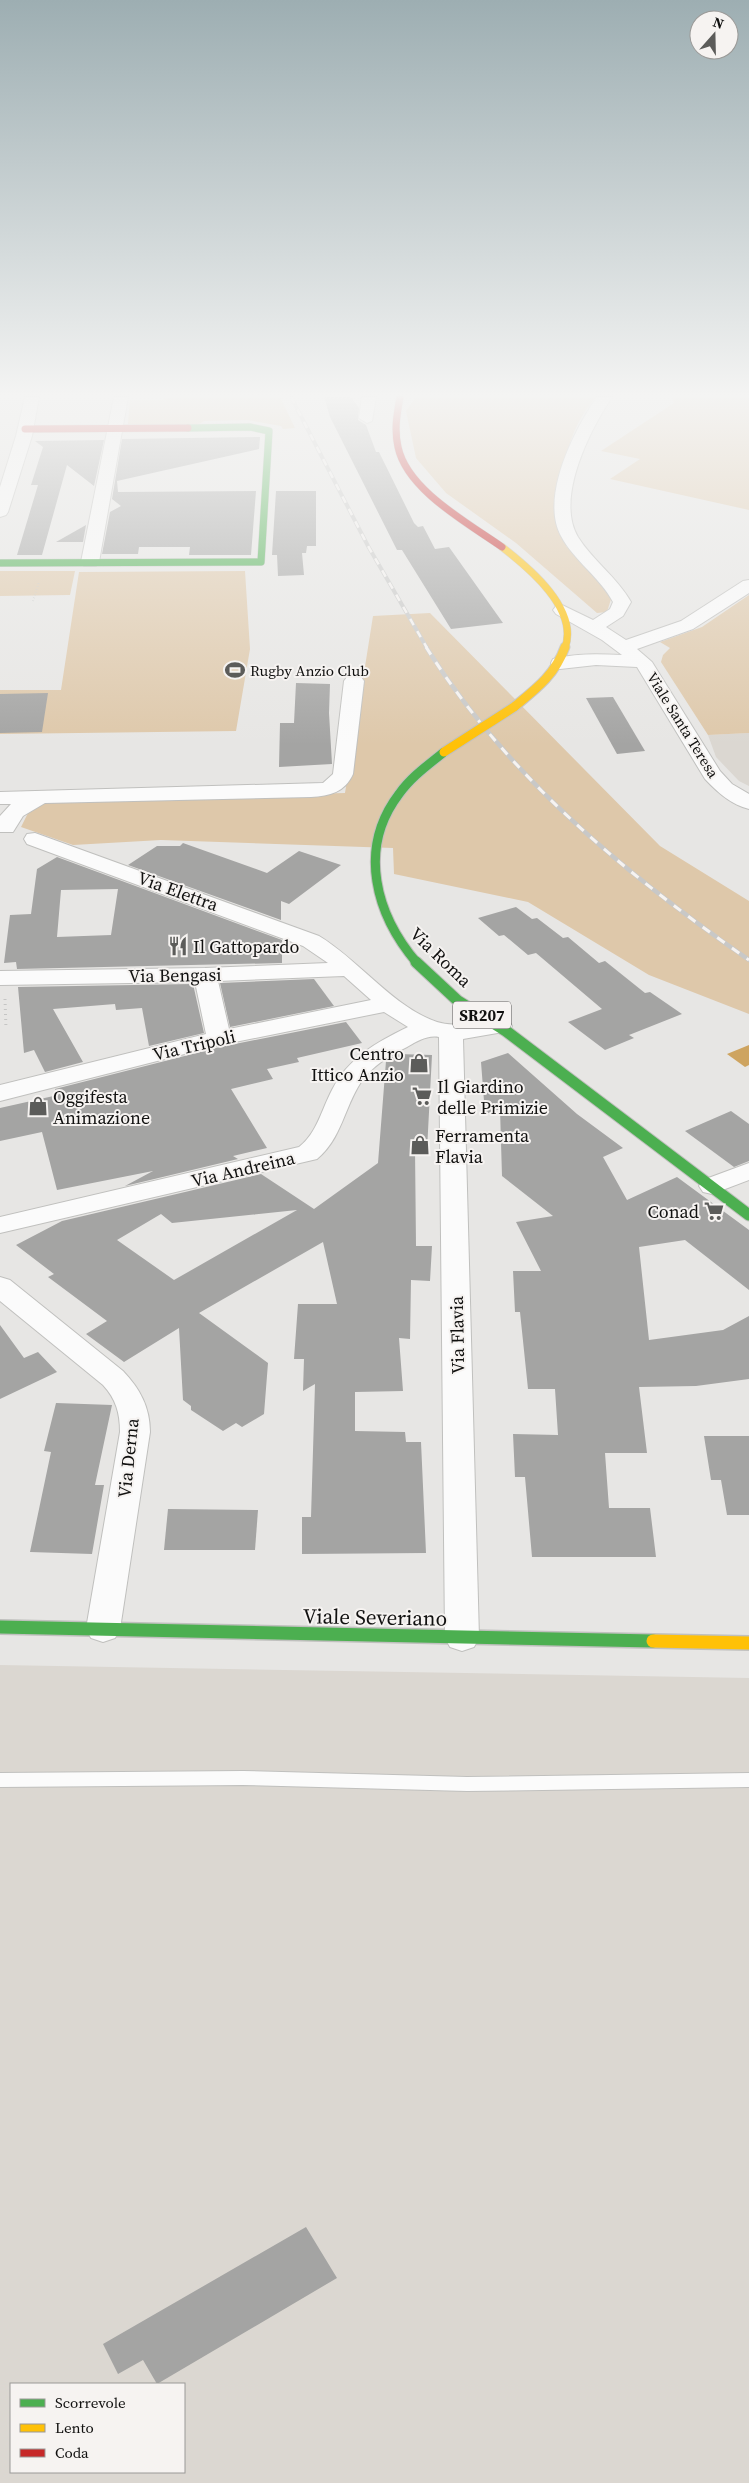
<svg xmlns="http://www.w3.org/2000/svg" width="749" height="2483" font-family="'Source Serif 4',serif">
<rect width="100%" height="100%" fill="#e7e6e4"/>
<g fill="#dbd7d1" fill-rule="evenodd">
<path d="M749 733V786L739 781 716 757 708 735Z"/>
<path d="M0 1665 749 1678V2483H0ZM11 2384H184V2472H11Z"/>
</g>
<g fill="#dec8aa">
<path d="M172 397H280L295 428 283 429 281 426 247 420 204 421 193 428 128 424 130 400H162Z"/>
<path d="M416 397H596C564 434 562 476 555 522L571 545 566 546 612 596 607 612 597 613 516 543 446 493 416 458 406 411Z"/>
<path d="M672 397H749V510L610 479 640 459 601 451 674 403Z"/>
<path d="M0 571H75L70 595 0 596Z"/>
<path d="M245 571 250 649 236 731 0 734V690H61L79 572Z"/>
<path d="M749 595V733L708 735 661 662 663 655 670 648 660 642 702 627Z"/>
<path d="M430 613 660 846 749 901V1014L649 975 528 902 394 874 393 848 161 840 73 845 21 827 28 813 49 801 345 793 373 616Z"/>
</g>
<path fill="#cea460" d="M749 1045V1065L745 1067 727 1054Z"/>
<g fill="#a4a4a3" fill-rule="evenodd">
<path d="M324 397H351L359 408 358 420 366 425 376 452H379L414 523 418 527 423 526 435 549 449 547 503 623 451 629 402 550H397L330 417Z"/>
<path d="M260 437 259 449 117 481 118 492 256 491 251 555H189L190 547H139L138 554H102L110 512 121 506 112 499 122 439Z"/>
<path d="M104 440 94 486 67 465 42 555H17L38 485H31L43 447 35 441Z"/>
<path d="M276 491H316V546H307L306 553H302L304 575 278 576 277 555H272Z"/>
<path d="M86 525 83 542H56Z"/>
<path d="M296 683 330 684 329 713 332 764 279 767 280 723H294Z"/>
<path d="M48 693 42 732 0 733V694Z"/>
<path d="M613 697 645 751 617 754 586 698Z"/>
<path d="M183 843 267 873 299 851 341 865 289 904 281 901V920L128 865 157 846H180Z"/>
<path d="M57 857 282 940V963L17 969 16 962 4 963 10 915 31 914 37 869ZM118 889 111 935 57 937 61 890Z"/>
<path d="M516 907 532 919 537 918 563 938 568 937 599 963 605 961 645 993 650 992 682 1014 629 1035 634 1038 605 1050 568 1022 602 1009 536 953 528 955 504 935 499 936 478 918Z"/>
<path d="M314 979 334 1006 230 1027 220 983Z"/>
<path d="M193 984 204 1033 149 1046 142 1008 116 1010 115 1004 53 1009 83 1062 45 1072 34 1050 24 1053 18 987Z"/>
<path d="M346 1022 362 1043 297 1058 299 1062 267 1069 273 1079 231 1089 267 1148 233 1156 238 1159 125 1186 153 1171 57 1190 42 1132 0 1141V1108L58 1095 55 1089 220 1047Z"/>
<path d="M508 1053 577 1114 623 1148 603 1157 627 1200 677 1177 749 1230V1290L685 1240 639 1247 649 1340 723 1330 749 1316V1379L696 1386 639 1387 647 1453H605L609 1508H650L656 1557H532L525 1477H515L513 1434 558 1435 555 1389H528L520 1312H515L513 1271H541L516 1222 553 1216 502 1176 500 1109 485 1114 481 1062Z"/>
<path d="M397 1054 432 1055 427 1150 415 1149 416 1246H432L430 1281 411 1280 410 1339 399 1338 403 1391 355 1392V1431L405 1432 406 1442H421L426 1553 302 1554V1517H311L315 1384 303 1391 304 1359H294L298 1304H337L323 1242 199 1313 268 1363 264 1414 242 1427 236 1423 223 1431 191 1410V1406L183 1400 179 1328 124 1362 86 1334 107 1321 48 1277 54 1274 16 1245 62 1221 261 1174 314 1209 378 1163 386 1061ZM297 1210 174 1280 117 1240 161 1214 172 1223Z"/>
<path d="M731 1111 749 1124V1161L734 1167 685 1131Z"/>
<path d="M0 1325 24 1358 38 1352 57 1372 0 1399Z"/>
<path d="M56 1403 112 1405 95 1485H104L92 1554 30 1552 51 1452 44 1451Z"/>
<path d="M704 1436H749V1515H727L721 1480H711Z"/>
<path d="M168 1509 258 1510 255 1550H164Z"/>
<path d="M306 2227 337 2278 157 2384 143 2360 118 2374 103 2344Z"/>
</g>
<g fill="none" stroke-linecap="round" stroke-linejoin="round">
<defs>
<path id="lane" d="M243 1771 467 1777 749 1773V1787L467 1791 243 1785 0 1787V1773Z"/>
<g id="street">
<path d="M25 397H39L32 436 8 512 6 515 0 517V487L16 436Z"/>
<path d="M114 397H128L99 562 96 566H84L81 562Z"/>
<path d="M362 397H376L372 421 367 423 359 418Z"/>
<path d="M597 397H612C590 430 555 498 578 537 593 561 617 577 631 602L623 616 606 627 626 640 681 621 743 581 749 580V593L693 629 637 649 652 662 720 771 732 784 749 794V809C732 805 717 792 705 779L637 667 596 665 560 669 553 667 551 663 553 659C576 653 599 654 622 655L602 640 556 614 553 610 556 606 562 605 593 620 610 609 613 602C600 577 574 561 561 536 540 497 574 430 597 397Z"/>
<path d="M354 675 361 677 364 681 353 774C345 792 330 796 311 797L45 803 23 816 13 832H0V816L11 804H0V792L323 783 333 774 344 681 347 677Z"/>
<path d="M35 833 319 936C359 960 393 1007 437 1022 461 1030 485 1015 509 1021L512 1026 509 1031 463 1039 479 1638 474 1647 462 1651 450 1647 445 1638 439 1037C427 1035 418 1041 407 1047 390 1055 372 1066 361 1082 344 1108 342 1138 317 1159L0 1233V1217L299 1147C317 1133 321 1111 332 1090 348 1058 377 1042 408 1027L384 1012 220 1045 0 1101V1085L206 1034 195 982 0 985V971L205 968 328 963 303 946 27 844 24 839 27 834ZM344 976 371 1000 229 1029 218 981Z"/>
<path d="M749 1163V1180L712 1194 703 1192 699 1186 703 1180Z"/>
<path d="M0 1277 10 1280 123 1371C140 1389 150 1407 150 1432L120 1629 115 1638 103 1642 91 1638 86 1629 120 1432C120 1413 116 1399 103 1385L0 1301Z"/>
</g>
<path id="fast-far3" d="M0 563 261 562 269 431 250 427 188 428"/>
<path id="fast-far2" d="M417 963C376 915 357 849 399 794 411 777 428 765 444 752"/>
<path id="fast-far1" d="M416 962 458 1001 506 1031 749 1215"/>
<path id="fast" d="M0 1627 653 1641"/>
<path id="slow-far2" d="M502 547C529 568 579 609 565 648"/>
<path id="slow-far1" d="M514 707C536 689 555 675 565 647"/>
<path id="slow" d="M653 1641 749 1643"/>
<g id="jam">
<path d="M400 397C397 414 394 429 398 447 407 490 468 523 502 547"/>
<path d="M25 429 188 428"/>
</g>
</defs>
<use href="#lane" stroke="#c0c0be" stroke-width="2"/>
<use href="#street" stroke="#c0c0be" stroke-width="2"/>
<use href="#fast-far3" stroke="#c0c0be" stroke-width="8"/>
<use href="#fast-far2" stroke="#c0c0be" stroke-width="11"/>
<use href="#fast-far1" stroke="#c0c0be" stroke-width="13"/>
<use href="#fast" stroke="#c0c0be" stroke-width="16"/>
<use href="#slow-far2" stroke="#c0c0be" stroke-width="8"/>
<use href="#slow-far1" stroke="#c0c0be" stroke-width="11"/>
<use href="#slow" stroke="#c0c0be" stroke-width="16"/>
<use href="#jam" stroke="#c0c0be" stroke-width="8"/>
<path stroke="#c5c5c4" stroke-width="2" stroke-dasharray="0.5 2.5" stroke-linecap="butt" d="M33 601 39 582"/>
<path stroke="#c5c5c4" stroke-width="3" stroke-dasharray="1 4" stroke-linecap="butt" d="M5 999 6 1029"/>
<use href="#lane" fill="#fbfbfb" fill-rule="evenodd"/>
<use href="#street" fill="#fbfbfb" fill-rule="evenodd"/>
<use href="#fast-far3" stroke="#4caf50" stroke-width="7"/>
<use href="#fast-far2" stroke="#4caf50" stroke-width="9"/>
<use href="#fast-far1" stroke="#4caf50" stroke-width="11"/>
<use href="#fast" stroke="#4caf50" stroke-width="13"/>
<use href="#slow-far2" stroke="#ffc107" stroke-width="7"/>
<use href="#slow-far1" stroke="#ffc107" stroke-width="9"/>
<use href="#slow" stroke="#ffc107" stroke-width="13"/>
<use href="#jam" stroke="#c62828" stroke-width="7"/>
<defs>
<path id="rail-far1" d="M291 397 368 546 427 648"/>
<path id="rail" d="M426 647C507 776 625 874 749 960"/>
</defs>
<use href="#rail-far1" stroke="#c8c8c7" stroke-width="4"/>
<use href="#rail" stroke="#c8c8c7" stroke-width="4.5"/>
<use href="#rail-far1" stroke="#f6f3f1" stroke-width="2.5" stroke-dasharray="7" stroke-linecap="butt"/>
<use href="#rail" stroke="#f6f3f1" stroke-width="3" stroke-dasharray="9" stroke-linecap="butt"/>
<defs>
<path id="slow-bridge" d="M444 752 514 707"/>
</defs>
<use href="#slow-bridge" stroke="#c0c0be" stroke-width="11" stroke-linecap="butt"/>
<use href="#slow-bridge" stroke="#ffc107" stroke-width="9"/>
</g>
<linearGradient id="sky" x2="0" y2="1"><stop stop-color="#9daeb2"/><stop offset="0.53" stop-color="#f4f4f3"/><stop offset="1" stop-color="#f4f4f3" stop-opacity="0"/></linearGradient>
<rect width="749" height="745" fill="url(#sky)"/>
<defs>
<symbol id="stadium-bare" viewBox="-9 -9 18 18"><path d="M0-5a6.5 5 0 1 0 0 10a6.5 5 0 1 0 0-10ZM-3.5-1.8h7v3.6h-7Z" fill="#5c5c5a" stroke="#f6f3f1" stroke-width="2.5" paint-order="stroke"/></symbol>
<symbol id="restaurant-bare" viewBox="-9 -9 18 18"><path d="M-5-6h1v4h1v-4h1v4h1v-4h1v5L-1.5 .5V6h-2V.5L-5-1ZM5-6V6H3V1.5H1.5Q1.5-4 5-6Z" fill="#5c5c5a" stroke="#f6f3f1" stroke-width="2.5" paint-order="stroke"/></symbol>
<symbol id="shop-bare" viewBox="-9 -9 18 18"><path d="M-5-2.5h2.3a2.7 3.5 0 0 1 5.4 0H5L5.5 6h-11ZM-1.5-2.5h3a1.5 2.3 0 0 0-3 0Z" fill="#5c5c5a" stroke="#f6f3f1" stroke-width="2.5" paint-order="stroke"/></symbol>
<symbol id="supermarket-bare" viewBox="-9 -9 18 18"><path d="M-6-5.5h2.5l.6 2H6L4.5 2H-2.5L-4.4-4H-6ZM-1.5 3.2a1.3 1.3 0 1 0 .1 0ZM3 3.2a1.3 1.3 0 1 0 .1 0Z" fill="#5c5c5a" stroke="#f6f3f1" stroke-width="2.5" paint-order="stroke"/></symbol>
</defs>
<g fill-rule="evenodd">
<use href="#stadium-bare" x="221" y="656" width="28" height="28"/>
<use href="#restaurant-bare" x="164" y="932" width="28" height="28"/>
<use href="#shop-bare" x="405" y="1049" width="28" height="28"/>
<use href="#supermarket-bare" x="408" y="1082" width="28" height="28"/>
<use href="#shop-bare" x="24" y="1092" width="28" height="28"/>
<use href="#shop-bare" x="406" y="1131" width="28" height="28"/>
<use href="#supermarket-bare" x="700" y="1197" width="28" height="28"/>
</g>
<g text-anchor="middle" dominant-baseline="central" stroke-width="4" stroke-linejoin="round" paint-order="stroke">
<g font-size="15" fill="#111110" stroke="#f6f3f1" text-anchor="start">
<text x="250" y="670">Rugby Anzio Club</text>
</g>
<g font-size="15" fill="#111110" stroke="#f6f3f1">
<text transform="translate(683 725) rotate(58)">Viale Santa Teresa</text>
</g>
<rect fill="#f6f3f1" stroke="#565554" stroke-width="1" x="453" y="1001.5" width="58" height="27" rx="4"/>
<g font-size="16" font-weight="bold" fill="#111110">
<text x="482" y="1015">SR207</text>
</g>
<g font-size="18" fill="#111110" stroke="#f6f3f1">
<text transform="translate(178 891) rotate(20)">Via Elettra</text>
<text transform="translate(441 957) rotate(44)">Via Roma</text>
<text transform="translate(175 975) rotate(-1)">Via Bengasi</text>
<text transform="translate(194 1045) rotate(-13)">Via Tripoli</text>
<text transform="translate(243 1169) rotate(-13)">Via Andreina</text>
<text transform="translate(457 1335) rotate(-91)">Via Flavia</text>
<text transform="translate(128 1458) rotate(-84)">Via Derna</text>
</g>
<g font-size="18" fill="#111110" stroke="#f6f3f1" text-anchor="start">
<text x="193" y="946">Il Gattopardo</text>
<text x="404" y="1053" text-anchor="end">Centro<tspan x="404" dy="21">Ittico Anzio</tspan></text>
<text x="437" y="1086">Il Giardino<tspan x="437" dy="21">delle Primizie</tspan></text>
<text x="53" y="1096">Oggifesta<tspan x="53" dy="21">Animazione</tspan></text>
<text x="435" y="1135">Ferramenta<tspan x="435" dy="21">Flavia</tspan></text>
<text x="699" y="1211" text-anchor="end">Conad</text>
</g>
<g font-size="21" fill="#111110" stroke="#f6f3f1">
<text transform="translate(375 1617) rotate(1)">Viale Severiano</text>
</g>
</g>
<rect x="10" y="2383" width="175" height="90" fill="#f6f3f1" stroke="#9a9997"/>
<rect x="20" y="2399" width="25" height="8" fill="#4caf50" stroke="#9a9997"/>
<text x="55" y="2408" font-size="15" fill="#111110">Scorrevole</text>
<rect x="20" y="2424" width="25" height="8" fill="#ffc107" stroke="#9a9997"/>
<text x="55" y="2433" font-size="15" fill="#111110">Lento</text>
<rect x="20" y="2449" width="25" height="8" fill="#c62828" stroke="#9a9997"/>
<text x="55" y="2458" font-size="15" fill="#111110">Coda</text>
<g transform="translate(714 35) rotate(20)"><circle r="24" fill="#f6f3f1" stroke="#9a9997"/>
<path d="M0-4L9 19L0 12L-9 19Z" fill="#5c5c5a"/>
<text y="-8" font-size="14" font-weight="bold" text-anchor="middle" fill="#111110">N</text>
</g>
</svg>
